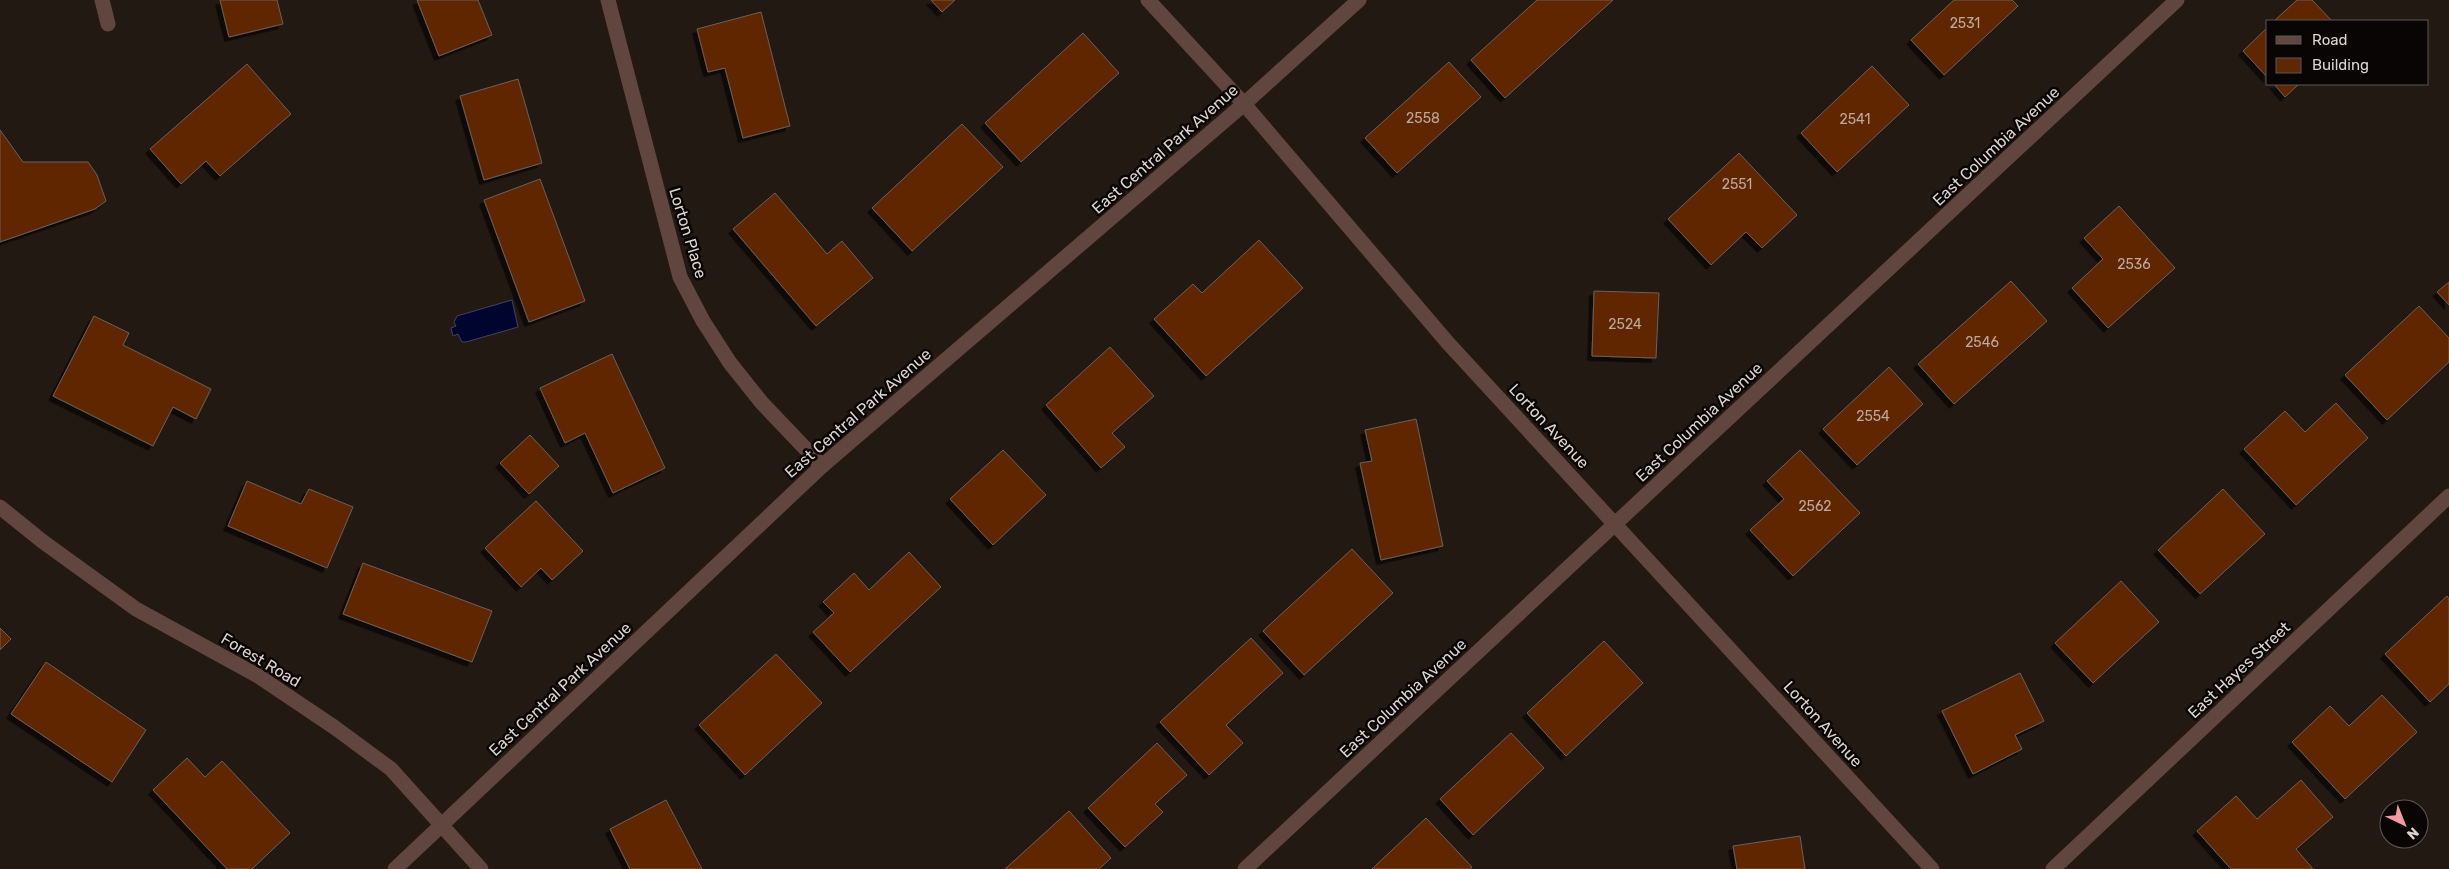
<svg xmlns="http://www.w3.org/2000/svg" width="2449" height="869" font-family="Rubik,sans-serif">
<defs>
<filter id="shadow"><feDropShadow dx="-4.5" dy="4.5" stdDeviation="0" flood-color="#0009"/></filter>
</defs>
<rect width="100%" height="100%" fill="#231913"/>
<path fill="#000530" stroke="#424360" d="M512 300 518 327 466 342H462L458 334 453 336 451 328 456 326 454 322 457 316Z"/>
<g fill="#5e2806" stroke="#6c5f59" filter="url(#shadow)">
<path d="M220 0H277L283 24 229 37Z"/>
<path d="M417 0H478L492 35 439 56Z"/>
<path d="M931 0H955L942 12Z"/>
<path d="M1537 0H1613L1505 98 1471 60Z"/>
<path d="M1954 0H2012L2018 6 1944 75 1911 40Z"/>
<path d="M2297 0H2312L2332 21H2274Z"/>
<path d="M761 12 790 126 743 138 725 68 708 72 697 29Z"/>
<path d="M2268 27V78L2243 51Z"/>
<path d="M1083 33 1119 73 1021 162 985 123Z"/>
<path d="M1449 62 1481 97 1397 173 1365 138Z"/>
<path d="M247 64 291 114 220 176 206 161 181 184 150 149Z"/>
<path d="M1872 66 1909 105 1837 172 1801 133Z"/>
<path d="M518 79 542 163 484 180 460 96Z"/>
<path d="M2274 84H2299L2285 97Z"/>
<path d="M962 124 1003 167 912 251 872 208Z"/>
<path d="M0 130 23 162H88L97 175 106 201 95 209 0 242Z"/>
<path d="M1739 153 1797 215 1762 248 1746 232 1711 265 1668 219Z"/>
<path d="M540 179 585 301 529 322 484 200Z"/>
<path d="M775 193 827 254 842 241 873 278 816 326 733 229Z"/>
<path d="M2119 206 2175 268 2108 328 2072 288 2103 259 2084 238Z"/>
<path d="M1259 240 1303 288 1206 376 1154 319 1193 284 1202 293Z"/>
<path d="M2011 281 2047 321 1954 404 1918 364Z"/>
<path d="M2449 282V305L2437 292Z"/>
<path d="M1594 291 1659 293 1656 358 1592 356Z"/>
<path d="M2419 306 2449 338V362L2387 420 2345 375Z"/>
<path d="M94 316 129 333 123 345 211 389 196 419 173 407 153 446 53 396Z"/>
<path d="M1110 347 1154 396 1112 433 1125 447 1101 468 1046 405Z"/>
<path d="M612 354 665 468 613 493 585 433 565 443 540 388Z"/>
<path d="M1889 367 1923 404 1857 465 1823 429Z"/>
<path d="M2336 403 2368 438 2296 505 2244 449 2285 411 2305 432Z"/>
<path d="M1416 419 1443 546 1381 560 1360 463 1372 461 1365 430Z"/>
<path d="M530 435 559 466 529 494 500 463Z"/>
<path d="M1003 450 1046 495 993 545 950 499Z"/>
<path d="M1800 450 1860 513 1793 576 1750 530 1784 499 1767 481Z"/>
<path d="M247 481 301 504 309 489 353 507 327 568 228 526Z"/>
<path d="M2223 489 2265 534 2200 594 2158 550Z"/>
<path d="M536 501 583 551 552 580 541 568 521 587 485 548Z"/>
<path d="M1352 549 1393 593 1304 675 1263 631Z"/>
<path d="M909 552 941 587 850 672 813 632 834 613 823 602 854 573 869 590Z"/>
<path d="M363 563 492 611 472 662 343 614Z"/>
<path d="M2121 581 2159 622 2093 683 2055 643Z"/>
<path d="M2447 596 2449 599V684L2430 702 2385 654Z"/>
<path d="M0 628 11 639 0 650Z"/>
<path d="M1251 638 1283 673 1226 725 1243 743 1209 775 1160 722Z"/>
<path d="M1604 641 1643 683 1566 756 1527 713Z"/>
<path d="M776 654 822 703 745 775 699 725Z"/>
<path d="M46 662 146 730 112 782 11 714Z"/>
<path d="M2020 673 2044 721 2015 735 2022 749 1973 774 1942 711Z"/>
<path d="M2382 695 2417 732 2345 799 2292 742 2330 706 2349 726Z"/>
<path d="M1511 733 1544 768 1473 835 1440 799Z"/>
<path d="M1157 743 1187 775 1155 804 1163 812 1125 847 1088 808Z"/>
<path d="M187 758 205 777 222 761 290 833 252 869H227L153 790Z"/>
<path d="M2301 780 2333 817 2296 849 2313 869H2231L2197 831 2236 796 2257 819Z"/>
<path d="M666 800 702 869H630L610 829Z"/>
<path d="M1069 811 1111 858 1099 869H1005Z"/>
<path d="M1426 818 1472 867 1469 869H1372Z"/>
<path d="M1800 836 1805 869H1737L1733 846Z"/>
</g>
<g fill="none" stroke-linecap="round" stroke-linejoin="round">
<g stroke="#61453f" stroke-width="15">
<path d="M102 0 108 24"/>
<path d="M608 0 680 277 703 321 730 363 762 403 822 466"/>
<path d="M1148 0 1244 104 1448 343 1932 869"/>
<path d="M0 507 42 541 136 609 258 676 334 727 391 769 481 869"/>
<path d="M395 869 822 466 1244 104 1359 0"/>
<path d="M1245 869 2177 0"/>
<path d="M2053 869 2449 496"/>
</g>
</g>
<g text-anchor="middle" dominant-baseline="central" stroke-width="5" stroke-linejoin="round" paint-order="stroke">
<g font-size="14" fill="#bca89d">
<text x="1965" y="23">2531</text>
<text x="1423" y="118">2558</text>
<text x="1855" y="119">2541</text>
<text x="1737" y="184">2551</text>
<text x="2134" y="264">2536</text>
<text x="1625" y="324">2524</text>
<text x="1982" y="342">2546</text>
<text x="1873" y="416">2554</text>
<text x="1815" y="506">2562</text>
</g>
<g font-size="16" fill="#dbd3cf" stroke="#090504">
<text transform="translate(1996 146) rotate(-43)">East Columbia Avenue</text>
<text transform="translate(1165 149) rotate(-41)">East Central Park Avenue</text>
<text transform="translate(688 233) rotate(73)">Lorton Place</text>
<text transform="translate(858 413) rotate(-41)">East Central Park Avenue</text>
<text transform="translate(1699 422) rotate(-43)">East Columbia Avenue</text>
<text transform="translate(1549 426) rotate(47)">Lorton Avenue</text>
<text transform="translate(261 660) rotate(31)">Forest Road</text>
<text transform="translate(2239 670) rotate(-43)">East Hayes Street</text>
<text transform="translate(560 689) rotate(-43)">East Central Park Avenue</text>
<text transform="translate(1403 698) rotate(-43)">East Columbia Avenue</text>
<text transform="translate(1823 724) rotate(48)">Lorton Avenue</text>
</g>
</g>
<rect x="2266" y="20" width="162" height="65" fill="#090504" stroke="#5d5755"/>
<rect x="2276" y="36" width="25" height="8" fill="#61453f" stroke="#5d5755"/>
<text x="2312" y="45" font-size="15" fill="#dbd3cf">Road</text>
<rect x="2276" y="58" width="25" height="15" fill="#5e2806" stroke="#5d5755"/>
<text x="2312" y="70" font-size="15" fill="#dbd3cf">Building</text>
<g transform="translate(2404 824) rotate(137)"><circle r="24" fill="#090504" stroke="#5d5755"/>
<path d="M0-4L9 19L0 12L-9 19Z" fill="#f49aa5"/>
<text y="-8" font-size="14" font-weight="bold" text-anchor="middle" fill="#dbd3cf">N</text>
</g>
</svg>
